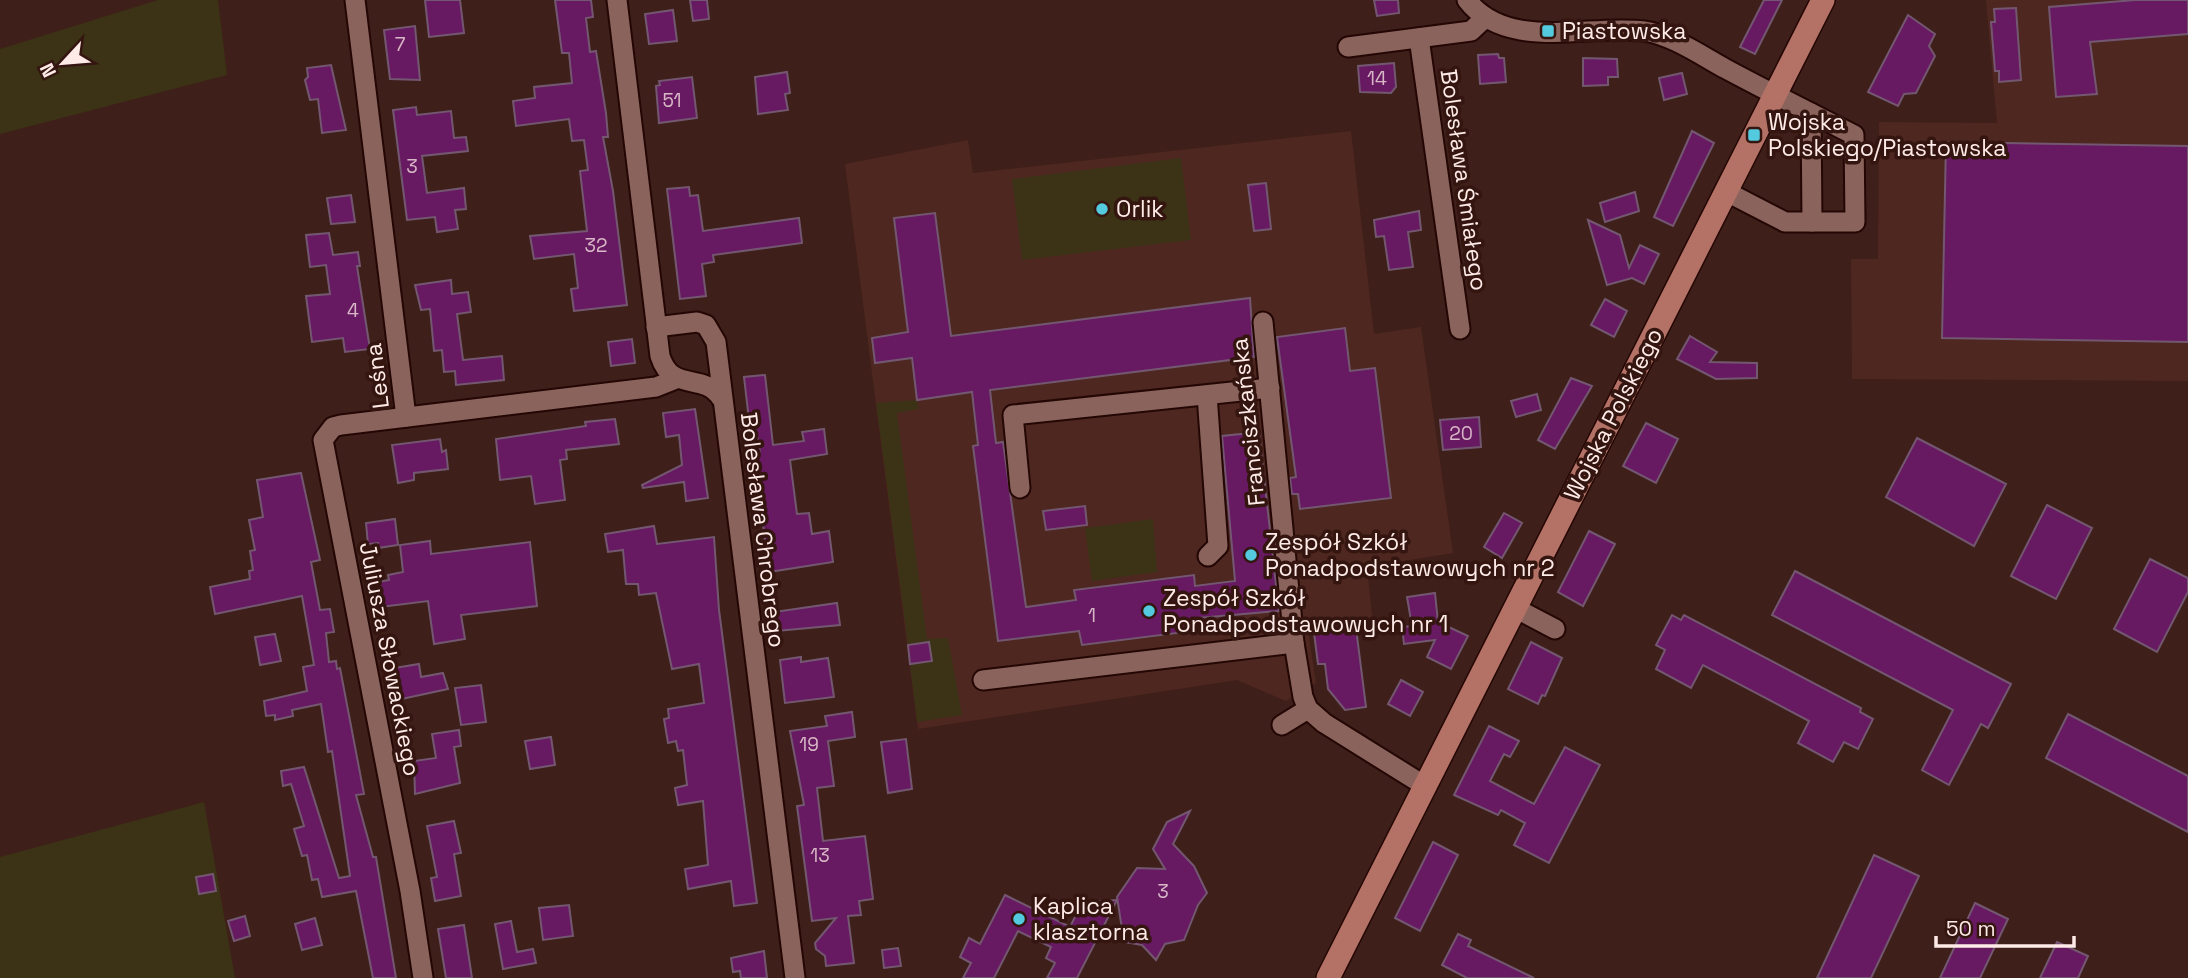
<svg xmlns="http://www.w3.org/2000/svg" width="2188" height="978" font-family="'Space Grotesk',sans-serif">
<rect width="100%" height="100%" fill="#3f1f19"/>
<g fill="#4e2720">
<path d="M1986 0H2188V381L1852 379 1851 259H1878L1879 122 1997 123Z"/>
<path d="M1351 131 1374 334 1421 327 1453 553 1367 567 1373 624 1308 631 1316 683 1286 701 1237 680 918 729 845 164 968 140 973 173Z"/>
</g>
<g fill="#3c3216">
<path d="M158 0H218L227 75 0 134V49Z"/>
<path d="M1181 158 1191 240 1022 260 1012 179Z"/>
<path d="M917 400 919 409 897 413 927 639 948 638 962 715 917 722 910 664 929 642 908 645 876 403Z"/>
<path d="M1153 519 1157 572 1092 581 1085 528Z"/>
<path d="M204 802 235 978H0V857Z"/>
</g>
<g fill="#671a62" stroke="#735770" stroke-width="2">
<path d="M425 0H460L464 33 429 37Z"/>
<path d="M555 0H591L593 17 586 18 590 52 596 51 606 113 608 137H603L613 191 627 305 574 311 571 289 578 288 574 254 534 259 530 236 587 231 580 171 588 170 584 140 572 141 569 119 516 126 513 101 535 98 534 87 572 83 569 53H562Z"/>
<path d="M690 0H707L709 19 693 21Z"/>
<path d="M1374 0H1398L1399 13 1377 16Z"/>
<path d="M1764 0H1782L1755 54 1740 47Z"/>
<path d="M2135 0H2188V34L2090 42 2097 94 2056 97 2049 7Z"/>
<path d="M2016 8 2021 80 1999 82V71H1995L1991 22H1995L1994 9Z"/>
<path d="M673 10 677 41 649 44 645 14Z"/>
<path d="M1908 15 1935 34 1929 46 1935 56 1916 93 1904 94 1898 106 1868 92Z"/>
<path d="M415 26 420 80 390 79 384 30Z"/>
<path d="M1498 54 1499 58H1504L1506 82 1480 84 1478 55Z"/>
<path d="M1583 58 1617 59 1618 77H1608V85L1583 86Z"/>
<path d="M1394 63 1396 87 1391 93 1360 92 1358 66Z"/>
<path d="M331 65 346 130 322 133 318 99 310 100 305 80 308 77 307 68Z"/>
<path d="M787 72 790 93 785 94 788 110 758 114 755 77Z"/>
<path d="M1682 73 1687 94 1664 100 1659 78Z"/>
<path d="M692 77 697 118 659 123 656 86 660 85 659 81Z"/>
<path d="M416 107 417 115 451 111 454 138 466 137 468 151 422 156 427 193 464 188 466 209 455 210 458 229 437 232 435 217 407 220 393 110Z"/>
<path d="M1692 131 1714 143 1673 226 1654 217Z"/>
<path d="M1946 142 2188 146V342L1942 338Z"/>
<path d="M1266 183 1271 229 1254 231 1248 185Z"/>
<path d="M689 187 690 196 698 195 703 231 799 218 802 243 713 255 714 262 702 264 706 296 680 299 667 189Z"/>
<path d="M1635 192 1639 211 1605 222 1600 203Z"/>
<path d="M351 195 355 222 331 224 327 198Z"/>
<path d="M1419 211 1421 230 1408 232 1413 267 1389 270 1384 236 1376 237 1374 220Z"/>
<path d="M935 213 951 336 1250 298 1254 357 990 390 996 443 1003 442 1026 607 1076 600 1074 590 1194 575 1195 586 1235 581 1222 436 1259 432 1279 611 1199 618 1201 630 1082 645 1079 631 998 641 973 446 978 445 972 392 917 400 912 358 875 363 872 338 908 332 894 218Z"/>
<path d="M1588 220 1620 235 1629 268 1640 245 1659 254 1644 284 1632 278 1607 285Z"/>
<path d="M329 233 333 255 358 252 360 266H357L370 349 345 352 343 338 312 342 306 296 330 294 326 265 310 267 306 235Z"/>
<path d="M451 280 452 294 468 292 471 312 457 314 463 360 502 356 504 380 456 385 455 371 444 372 442 350 434 351 430 309 421 310 415 285Z"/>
<path d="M1605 299 1627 311 1614 337 1591 325Z"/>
<path d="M1345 328 1350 371 1375 368 1391 498 1300 509 1298 494H1292L1290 478 1296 477 1277 337Z"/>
<path d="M1690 336 1717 352 1710 362 1757 363V378L1716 379 1677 359Z"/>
<path d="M632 339 635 363 611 366 608 342Z"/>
<path d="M765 375 773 445 804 441 802 432 824 429 827 454 790 460 797 514 809 513 812 534 829 531 833 562 769 572 754 453 760 452 754 420H749L744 377Z"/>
<path d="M1571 378 1592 386 1555 449 1538 440Z"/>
<path d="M1537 394 1541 410 1516 417 1511 401Z"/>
<path d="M695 409 708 498 686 501 684 482 643 488 642 485 682 465 679 435 666 437 663 413Z"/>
<path d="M1479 417 1481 447 1443 450 1440 420Z"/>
<path d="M615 419 619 444 566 450 567 459 560 460 565 500 535 504 531 476 500 480 496 439 586 426 585 422Z"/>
<path d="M1646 423 1678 439 1656 483 1623 466Z"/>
<path d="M1917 438 2006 484 1974 546 1886 497Z"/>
<path d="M440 439 442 452 446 450 448 469 414 473V480L398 483 392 445Z"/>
<path d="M301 473 320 560 311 562 320 610 330 609 334 632 326 633 329 662 336 661 337 669 340 668 364 794 356 795 373 857H376L396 978H373L356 891 322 897 318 879 312 880 307 855 302 856 294 829 304 826 291 784 283 786 281 771 304 767 339 878 350 876 332 751 328 752 321 704 292 710 293 716 275 720V715L266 716 264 701 307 691 303 667 314 665 302 596 215 614 210 587 250 579 249 571 253 570 250 551 255 550 249 520 263 517 257 480Z"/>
<path d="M2047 505 2092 528 2056 599 2011 576Z"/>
<path d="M1085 506 1087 525 1046 530 1043 511Z"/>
<path d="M1504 513 1522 523 1502 558 1484 547Z"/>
<path d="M395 519 398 545 378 548V543L368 544 366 523Z"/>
<path d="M654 526 657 544 714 537 719 610 757 903 734 906 731 881 688 889 685 869 708 865 703 801 678 805 675 788 687 785 683 750 678 751 676 741 668 743 664 719 669 718 668 709 704 703 699 664 672 669 656 593 639 595 638 584H626L623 550 608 552 605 534Z"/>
<path d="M1589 531 1615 544 1583 606 1558 592Z"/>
<path d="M430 541 431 554 530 542 537 606 461 615 465 639 434 644 428 601 381 607 378 582 389 580 388 575 403 572 400 545Z"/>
<path d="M2150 559 2188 578V592L2157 652 2114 629Z"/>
<path d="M1795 571 2011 684 1988 728 1981 724 1949 785 1922 770 1953 710 1772 615Z"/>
<path d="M1435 593 1438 622 1468 636 1451 669 1427 657 1435 640 1404 644 1402 627 1412 626 1407 597Z"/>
<path d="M837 603 840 625 777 631 774 612Z"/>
<path d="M1672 615 1681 620 1684 615 1861 708 1860 712 1873 719 1858 749 1844 742 1833 762 1798 743 1809 721 1703 665 1691 688 1656 669 1665 650 1656 645Z"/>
<path d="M1356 628 1366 707 1345 710 1328 689 1325 664H1318L1314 633Z"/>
<path d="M275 634 281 661 260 665 255 637Z"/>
<path d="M929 642 932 661 910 664 908 645Z"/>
<path d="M1531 642 1562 658 1545 696 1542 695 1538 704 1508 689Z"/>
<path d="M801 657V662L828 658 834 697 785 703 780 660Z"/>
<path d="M419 664 421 677 443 673 448 689 397 700 394 668Z"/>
<path d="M1401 680 1423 692 1410 716 1388 704Z"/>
<path d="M481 685 486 722 461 725 455 688Z"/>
<path d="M852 712 855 737 828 741 834 786 817 788 823 841 865 836 873 899 859 901 861 915 848 916 854 963 826 966 825 956 816 949 815 943 836 918 812 921 797 806 804 805 790 731 827 726 825 716Z"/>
<path d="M2068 714 2188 776V832L2046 758Z"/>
<path d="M1489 726 1519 741 1510 757 1504 754 1490 781 1534 804 1565 747 1600 765 1549 863 1514 845 1525 823 1501 810 1498 815 1454 795Z"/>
<path d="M459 730 461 746 454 747 460 783 415 794 414 761 436 758 432 734Z"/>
<path d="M551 737 555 765 530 769 525 741Z"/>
<path d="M906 739 912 789 888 793 881 742Z"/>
<path d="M1190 811 1173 844 1194 866 1207 893 1198 905 1184 940 1165 944 1156 960 1142 945 1124 942 1117 897 1137 868 1165 869 1153 849 1167 822Z"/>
<path d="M454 821 461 853 454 854 461 896 435 901 431 878 437 877 427 826Z"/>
<path d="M1433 842 1458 855 1420 931 1395 918Z"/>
<path d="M1874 855 1919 876 1871 978H1817Z"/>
<path d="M213 874 216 891 199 894 196 877Z"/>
<path d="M1005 895 1070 927 1082 903 1117 900 1077 978H1047L1055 963 1046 958 1051 947 1018 931 994 978H963L971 963 960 957 969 938 980 944Z"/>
<path d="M1975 903 2008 919 1980 978H1940Z"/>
<path d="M569 905 573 936 543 940 539 908Z"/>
<path d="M245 916 250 936 234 941 228 921Z"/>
<path d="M315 918 322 945 302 950 295 924Z"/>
<path d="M511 921 517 952 533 949 536 963 503 969 495 924Z"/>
<path d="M464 925 472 978H446L438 929Z"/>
<path d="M1458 934 1471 940 1468 946 1534 978H1467L1442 965Z"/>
<path d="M2057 942 2088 956 2078 978H2040Z"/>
<path d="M898 948 901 966 884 968 882 950Z"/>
<path d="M764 951 767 978H741L740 971 733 972 731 958Z"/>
</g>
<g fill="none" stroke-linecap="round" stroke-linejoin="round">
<defs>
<g id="minor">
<path d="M355 0 406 417"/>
<path d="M617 0 660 356C672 394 703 371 721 398"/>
<path d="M1467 0C1507 52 1588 24 1644 31 1672 35 1702 56 1726 69 1769 92 1811 113 1854 135L1855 222H1785L1725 191"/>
<path d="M1419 38 1460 329"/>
<path d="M1348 47 1471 31 1485 18"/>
<path d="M1811 113 1812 222"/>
<path d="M1263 322 1294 643 1303 697 1308 709 1324 723 1425 786"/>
<path d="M656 327 697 322 706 325 716 342 795 978"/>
<path d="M1207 395 1218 546 1208 556"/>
<path d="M1020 488 1013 415 1270 388"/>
<path d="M1515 608 1555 629"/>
<path d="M983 680 1294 643"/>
<path d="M1282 725 1308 709"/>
<path d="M423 978 410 891 323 440 333 427 341 425 656 387 676 379"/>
</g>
<path id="major" d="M1328 978 1823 0"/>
</defs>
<use href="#minor" stroke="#240704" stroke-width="23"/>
<use href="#major" stroke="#240704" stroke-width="26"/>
<use href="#minor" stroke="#8a645c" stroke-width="19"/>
<use href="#major" stroke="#b47266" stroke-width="23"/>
</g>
<g fill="#54cade" stroke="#341510" stroke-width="2.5">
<rect x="1541" y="24" width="14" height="14" rx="3.5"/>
<rect x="1747" y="128" width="14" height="14" rx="3.5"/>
<circle cx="1102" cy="209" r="7"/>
<circle cx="1251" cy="555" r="7"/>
<circle cx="1149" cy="611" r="7"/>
<circle cx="1019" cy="919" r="7"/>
</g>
<g text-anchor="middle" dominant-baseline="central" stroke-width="7" stroke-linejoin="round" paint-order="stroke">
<g font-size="19" fill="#d8b7c6">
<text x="400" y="44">7</text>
<text x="1377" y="78">14</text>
<text x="672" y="100">51</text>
<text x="412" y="166">3</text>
<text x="596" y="245">32</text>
<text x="353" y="310">4</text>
<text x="1461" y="433">20</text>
<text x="1092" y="615">1</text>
<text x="809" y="744">19</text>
<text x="820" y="855">13</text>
<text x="1163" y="891">3</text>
</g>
<g font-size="23" fill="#feebe8" stroke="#341510" text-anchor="start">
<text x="1562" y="31">Piastowska</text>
<text x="1768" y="122">Wojska<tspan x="1768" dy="26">Polskiego/Piastowska</tspan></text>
<text x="1116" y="209">Orlik</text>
<text x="1265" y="542">Zespół Szkół<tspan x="1265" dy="26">Ponadpodstawowych nr 2</tspan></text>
<text x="1163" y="598">Zespół Szkół<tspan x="1163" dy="26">Ponadpodstawowych nr 1</tspan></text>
<text x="1033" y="906">Kaplica<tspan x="1033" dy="26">klasztorna</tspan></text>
</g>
<g font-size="23" fill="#feebe8" stroke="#341510">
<text transform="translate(1464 180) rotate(82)">Bolesława Śmiałego</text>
<text transform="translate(377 376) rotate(-97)">Leśna</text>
<text transform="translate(1613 414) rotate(-63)">Wojska Polskiego</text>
<text transform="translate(1248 422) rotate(-96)">Franciszkańska</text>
<text transform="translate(763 530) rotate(83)">Bolesława Chrobrego</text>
<text transform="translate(390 659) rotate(79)">Juliusza Słowackiego</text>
</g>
</g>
<g transform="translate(63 63) rotate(244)" stroke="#341510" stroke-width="5" paint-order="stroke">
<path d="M0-5L12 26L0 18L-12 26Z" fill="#feebe8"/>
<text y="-10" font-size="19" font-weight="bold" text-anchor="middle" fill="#feebe8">N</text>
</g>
<path d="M1936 936v10h138v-10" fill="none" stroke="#feebe8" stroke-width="3.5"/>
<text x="1946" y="936" font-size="21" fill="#feebe8" stroke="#341510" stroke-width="5" paint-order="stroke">50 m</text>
</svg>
